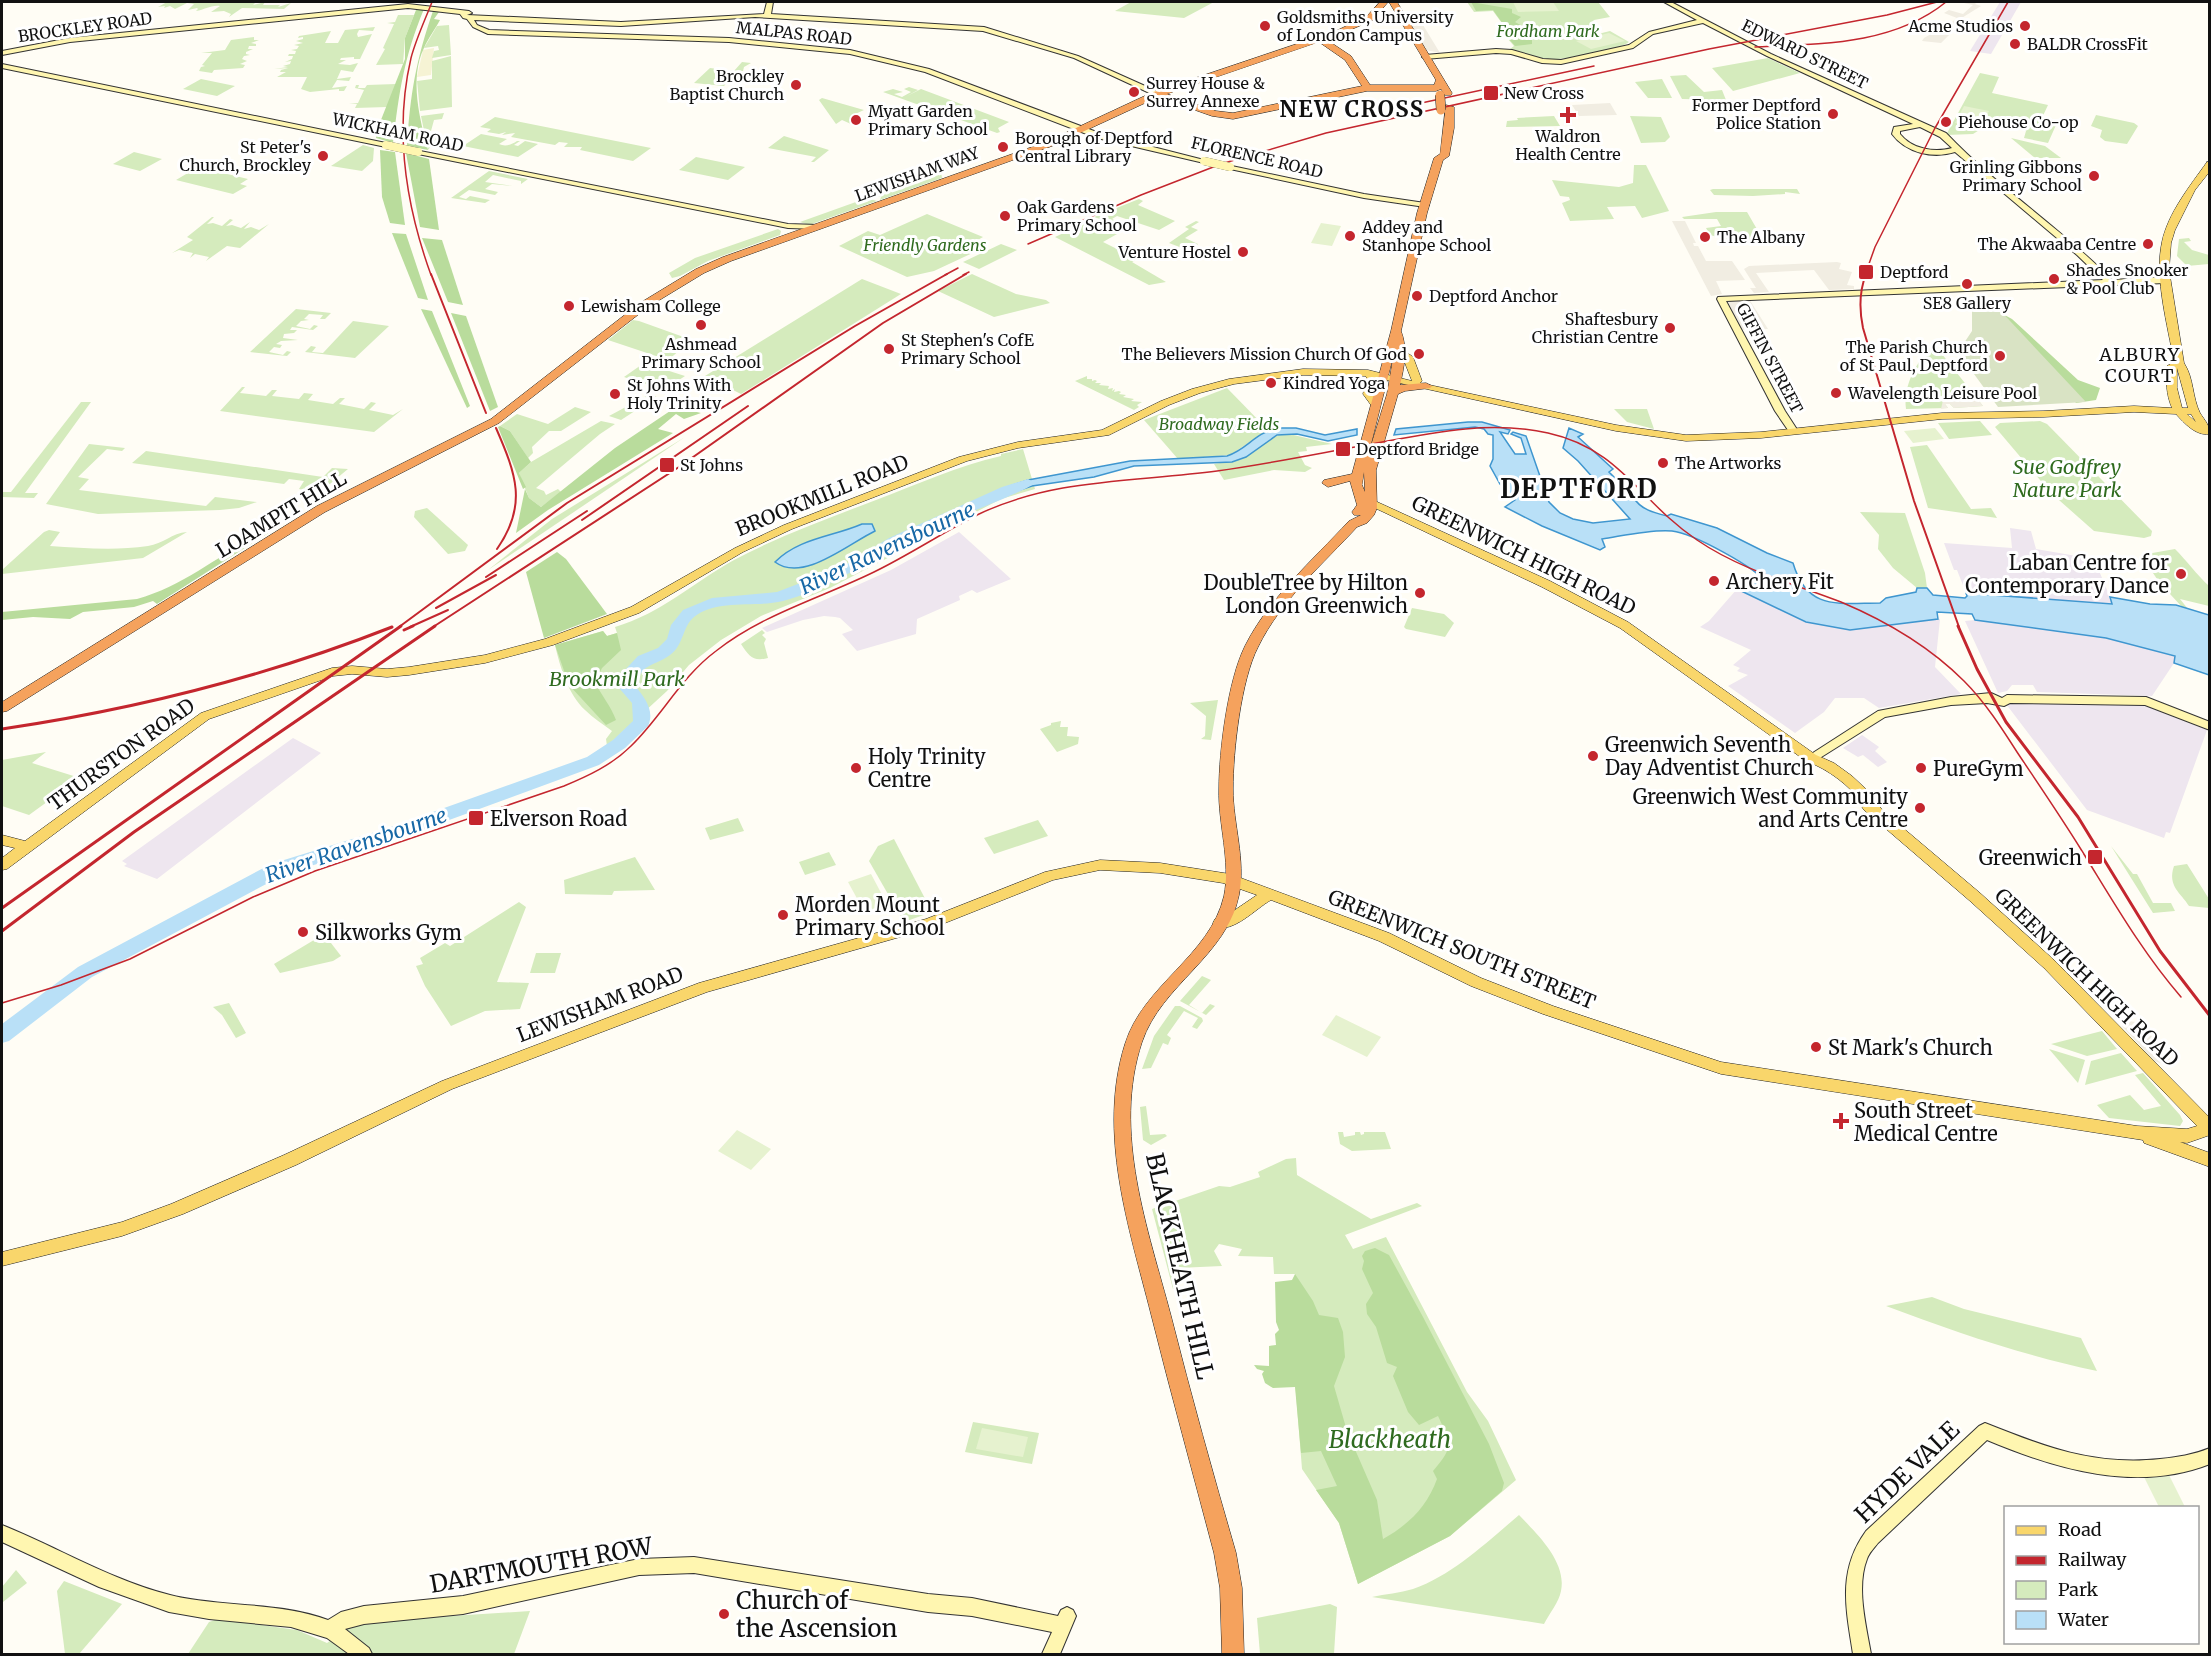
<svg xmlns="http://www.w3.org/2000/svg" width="2211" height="1656" font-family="Merriweather,serif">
<rect width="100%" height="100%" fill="#fffdf5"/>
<g fill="#eee6ef">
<path d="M2000 2H2021L1991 54 1970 51Z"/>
<path d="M2010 528 2031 531 2036 549 2094 559 2113 604 1966 593 1957 570H1954L1944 543 2012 548Z"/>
<path d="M959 532 1011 579 977 593 972 590 959 596 960 600 917 619 916 634 857 651 842 634 853 630 840 618 835 617 824 616 803 620 767 632 762 628 891 570Z"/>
<path d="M1737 589 1806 622 1850 630 1940 619 1935 667 1961 694 1879 708 1864 698H1835L1824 712 1795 733 1728 686 1748 675 1737 671 1740 668 1733 665 1751 650 1700 627 1709 621Z"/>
<path d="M1975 620 2106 638 2175 656 2174 663 2152 696 2037 692 2033 685H2012L2007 691 1998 693 1965 621Z"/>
<path d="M2130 703 2148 707 2207 730 2170 833 2166 832 2164 838 2087 810 2006 704Z"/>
<path d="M1862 735 1879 747 1875 751 1887 762 1878 767 1863 755 1858 757 1843 748Z"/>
<path d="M293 738 321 753 157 879 124 866 127 864 122 861Z"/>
</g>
<path fill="#f6f3d4" d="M434 48 431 75 417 77 423 50Z"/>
<g fill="#d5ebbd">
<path d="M167 2H240L238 3H255L253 5 265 2 263 5H280L278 7 291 3 284 9 242 8 229 17 231 14 224 11 211 12 220 6C210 5 205 10 196 11L198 9 197 8 188 10 194 4 187 3 175 9 170 6 164 8 165 6 158 7Z"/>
<path d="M1131 2H1214L1184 18 1115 11Z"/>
<path d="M1467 2H1598L1610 17 1594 20 1592 22 1596 24 1586 27 1598 34 1610 31 1629 42C1618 51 1557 62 1542 59 1531 56 1521 51 1510 49L1514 46 1507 38 1512 37 1493 11 1474 12Z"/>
<path d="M398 15H414L405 38 403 64 376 65 385 49 383 48 394 24 387 23 395 22Z"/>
<path d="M449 25 451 55 432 58 434 51 439 50 438 46 424 48 437 26Z"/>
<path d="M375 27 373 31 359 30 357 34 358 37 372 34 360 59H354V57L341 58 340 60H346L338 64 350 65 358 63 353 72 341 70 337 79 351 77 349 81 337 80 332 88 347 86 344 91H339V89L310 92 301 89 307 77H277L286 72H280L281 70 288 68 274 69 288 67 283 66 290 64 291 61 285 62 292 59 293 56H288L289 54H295L296 51 291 50 297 49 299 46 294 45 303 43 296 41 303 39V37L298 38 299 36 331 31 325 43H338L345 30Z"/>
<path d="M254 37V40H259L251 43 256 44V46H249L248 49H253L246 52V54L250 55 244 56 242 59 247 61 240 64 245 65 243 68 214 70 212 73 199 71 201 67 205 66 202 65 212 53H201L225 50 231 40Z"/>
<path d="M451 56 452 107 420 111 417 81 432 79V61Z"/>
<path d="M1768 58 1800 73 1733 91 1712 68Z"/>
<path d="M742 62 751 63 744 67 743 71 737 72 747 74 742 79 731 78 724 86 694 83 710 68 734 71Z"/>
<path d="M1980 73 1999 77 1992 93 2048 105 2041 120 2056 125 2048 143 2024 138 2026 131 1989 124 1985 130 1981 129 1973 134 1946 135Z"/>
<path d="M1686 75 1704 92 1722 90 1726 100 1682 99 1670 76Z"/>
<path d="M201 79 235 86 217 96 183 89Z"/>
<path d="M1662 79 1672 98H1648L1635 82Z"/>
<path d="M396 84 387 107 355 108 357 104H349L358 103 364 90 355 88 356 85H359L358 88H365L367 85Z"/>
<path d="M909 87 918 90 907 96 921 89 1009 122 998 128 1000 132 997 133 883 92 893 89 903 92 894 94 902 97 911 92 904 89Z"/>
<path d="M822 98 864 110 853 115 861 118 851 124 842 120 836 124 819 100Z"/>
<path d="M444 113 442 119 434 120 431 131 428 132 426 137 439 136 428 150 421 116Z"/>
<path d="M2096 115 2134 123 2138 126 2127 144 2105 141 2100 137 2102 130 2091 126Z"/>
<path d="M1554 116 1560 126 1506 127 1507 121 1518 120 1517 118Z"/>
<path d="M1630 116 1661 117 1670 137 1665 142 1641 143Z"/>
<path d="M495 117 651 148 633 161 580 150 582 147H564L568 143 559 142 555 145 511 137 515 133 502 135 506 132 499 134 487 132 491 129 480 127Z"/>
<path d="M481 134 507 139 499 144C505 147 511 145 517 141H520L514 145 518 146 525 141 538 144 518 157 463 146Z"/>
<path d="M784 136 829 150 814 162H811L816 157 768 148Z"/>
<path d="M2011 138 2045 146 2061 158H2035Z"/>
<path d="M363 145 374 148 373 161 362 171 331 166Z"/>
<path d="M134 152 162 159 140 171 113 164Z"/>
<path d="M696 157 745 167 728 180 679 170Z"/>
<path d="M1634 165H1646L1669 211 1642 218 1635 206 1607 207 1614 219 1570 221 1562 203 1570 200 1569 197 1560 196 1552 180 1619 187 1633 183Z"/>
<path d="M198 167 248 179 240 184 247 186 233 194 176 180Z"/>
<path d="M489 171 528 179 521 184V181L493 175 485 182 514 186 492 184 485 189 498 192 495 195 469 190 459 197 466 199 470 196 490 200 485 203 451 198Z"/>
<path d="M941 172 942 178 880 200 881 197 877 196Z"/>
<path d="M1713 189H1797L1800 194 1785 192V194L1753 196 1714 195 1710 190Z"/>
<path d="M867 198 877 201 809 225 800 222Z"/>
<path d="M1139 199 1143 201 1138 205 1175 221 1159 230 1117 216 1112 219 1116 221 1112 223 1094 217Z"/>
<path d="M1716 212H1747L1765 243H1731L1729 240 1710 235 1706 228 1721 226 1717 219H1684L1682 217Z"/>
<path d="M927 214 983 237 969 245 979 250 934 271 907 277 839 246 868 231 880 235Z"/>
<path d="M212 217H214L207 224 213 223 222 226 230 219 233 220 226 226 232 225 241 228 250 222 244 229 251 227 259 230 269 224 240 248 227 246 206 261 209 257 195 254 190 258 193 253 179 250 172 253 193 240 187 237Z"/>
<path d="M1196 221 1199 222 1191 227 1198 230 1185 238 1198 244 1190 251 1169 243 1189 229 1185 227Z"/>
<path d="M1087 222 1117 234 1103 242 1137 259 1132 262 1166 282 1149 285 1055 237Z"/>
<path d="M778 229 781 231 780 235 708 261 680 276 672 278 669 273 695 258Z"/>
<path d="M2189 238 2191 241 2184 242 2192 250 2209 255V264L2187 266 2177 256 2179 239Z"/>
<path d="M1001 244 1017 250 979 269 963 262Z"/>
<path d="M972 274 1016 294 1046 300 1050 303 994 317 938 291Z"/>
<path d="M862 279 901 294 741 394 705 376Z"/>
<path d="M296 309 331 313 325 319H320L323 315 309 314 304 319 309 320 301 321 296 326 310 329 314 325 318 326 313 330 292 327 290 330H297L294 333 284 334 283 338 298 340 281 341 276 344 282 345 280 348 274 347 269 352 283 355 287 351 291 352 287 356 250 352Z"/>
<path d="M633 320 639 321 692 340 668 360 608 340Z"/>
<path d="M353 321 389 326 355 358 305 352 311 346 316 347 312 352 323 353Z"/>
<path d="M1933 344H1934L1983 406 1954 408 1950 404H1945L1948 408 1906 409C1903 384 1917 362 1933 344Z"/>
<path d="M644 363 685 376 664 390 624 377Z"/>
<path d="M1087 376V379H1092V381L1095 380 1097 381 1095 383H1101L1099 385 1109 386 1108 389 1113 388 1112 391 1115 389 1114 392 1119 391 1121 392 1119 394 1126 395 1123 397 1134 399 1131 401 1142 402 1137 405 1139 407 1134 410 1075 381Z"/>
<path d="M242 387H245L240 393 266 396 272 390H277L272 396 299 399 304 393 313 394 308 400 333 404 340 398H345L339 404 364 409 371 402 376 403 369 410 393 415 403 409 374 432 220 411Z"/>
<path d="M1227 388 1268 430 1230 455 1178 459 1144 420Z"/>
<path d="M650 394 663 400 655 409 644 405 621 420 609 416Z"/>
<path d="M81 402H91L25 493H38L34 498 2 497V492H11Z"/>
<path d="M575 407 591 412 561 431H549L532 447 533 453 528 458 510 431 500 426 517 414 548 424Z"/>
<path d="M1614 409H1647L1654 429 1627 422Z"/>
<path d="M601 421 615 424 600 434 536 488 544 491 546 495 558 489 561 492 541 507 529 498 519 473 531 462Z"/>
<path d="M1980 421 1992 435 1960 438 1958 435 1960 438 1949 439 1938 423Z"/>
<path d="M2040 421 2047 424 2152 531 2151 536 2144 538 2094 531 2051 493 1995 427 2000 423Z"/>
<path d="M1285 433 1332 444 1306 447 1307 451 1298 452 1305 465 1312 468 1305 472 1274 470 1224 480 1214 464 1242 459 1270 438Z"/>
<path d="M685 437 488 570 552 519Z"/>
<path d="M89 444 125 448 122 451 107 449 78 477 89 479 79 490 206 506 215 497 257 502 239 508 220 510 98 514 46 504Z"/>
<path d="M1927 445 1971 509 1991 508 1997 518 1928 508 1910 447Z"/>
<path d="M1023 449 1035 489 1001 499 830 588 761 616 721 640 689 665 667 691 607 746 606 739 612 731C603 724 593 718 585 710 568 694 560 667 555 645L603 631 607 636 617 633 615 627C660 614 694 582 734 560 779 536 829 518 876 500 918 484 958 466 1001 456V454Z"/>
<path d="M146 451 323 477 332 468 348 469 319 493 299 489 304 481 289 479 284 484 132 463Z"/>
<path d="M427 508 468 545 465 551 448 554 414 517 415 511Z"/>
<path d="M1860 512 1905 513 1925 573 1927 588H1917L1893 568 1878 549 1879 535Z"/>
<path d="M49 530 60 532 50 546C82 548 115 551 148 546 163 544 172 533 187 532L143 558 2 574V570L44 532Z"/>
<path d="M2175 549C2187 561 2196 574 2209 586V606L2180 599 2188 609 2182 607 2159 582 2141 555Z"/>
<path d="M1412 608 1444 614 1454 623 1445 637 1406 629 1404 627Z"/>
<path d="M762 630 765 633 762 635 766 639 764 643 768 658C753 662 749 656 741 644Z"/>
<path d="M1218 700 1211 740 1201 739 1205 736 1206 716 1190 703Z"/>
<path d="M1061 721 1060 727H1068L1067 736 1079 737 1078 744 1057 752 1040 729 1051 725V723Z"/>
<path d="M46 752 32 763 80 778 29 815 2 806V760Z"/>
<path d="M738 818 744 831 710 840 705 828Z"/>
<path d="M1038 820 1048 836 994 854 984 838Z"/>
<path d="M894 839 932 912 904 922 869 861 878 846Z"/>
<path d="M2111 846 2133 874H2137L2153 903H2171L2175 911 2153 913Z"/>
<path d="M829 852 836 865 805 875 799 862Z"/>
<path d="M635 857 655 890 614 891 612 895 565 894 564 880Z"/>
<path d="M2187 864 2209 899V908L2189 906C2181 893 2167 886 2174 866Z"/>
<path d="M519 902 526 907 497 982 529 983 520 1009 485 1011 451 1026 425 986 416 966 423 964 420 958 445 943 450 946Z"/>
<path d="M324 934 341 956 333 961 280 973 274 964Z"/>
<path d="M536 953H561L555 973H530Z"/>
<path d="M1202 976 1211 980 1189 1005 1202 1013 1210 1004 1215 1006 1206 1015 1180 1001Z"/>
<path d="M229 1003 246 1033 236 1038 222 1015 213 1007Z"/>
<path d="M1175 1006H1180L1202 1018 1203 1021 1197 1029 1192 1027 1198 1018 1184 1011 1167 1035 1171 1038 1168 1045 1163 1043 1151 1068 1142 1069 1154 1036Z"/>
<path d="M2102 1031 2117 1049 2087 1056 2051 1044Z"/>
<path d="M2049 1049 2085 1060 2078 1083Z"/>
<path d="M2121 1053 2137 1071 2085 1085 2091 1061Z"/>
<path d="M2143 1073 2180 1115 2183 1121 2180 1126 2109 1118 2097 1105 2130 1095 2144 1110 2161 1106 2135 1075Z"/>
<path d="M1146 1106 1150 1135 1165 1134 1167 1136 1151 1145 1143 1140 1140 1107Z"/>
<path d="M1338 1132H1343L1344 1137 1355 1135V1132H1360L1361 1135 1364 1134V1132H1385L1391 1149 1352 1151 1340 1144Z"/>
<path d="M1296 1158 1297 1175 1371 1219 1417 1203 1422 1206 1345 1235 1353 1249 1386 1237 1467 1392 1488 1421 1516 1480 1450 1536 1358 1584 1339 1523 1302 1469 1294 1369 1295 1274H1274L1273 1257 1238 1256 1242 1249 1219 1244 1214 1251 1222 1266 1178 1268 1180 1288 1173 1289 1152 1209 1219 1186 1230 1187 1260 1177 1258 1172 1286 1159Z"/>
<path d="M1932 1297 1964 1309 2081 1338 2097 1371C2025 1356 1955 1332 1886 1306Z"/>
<path d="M973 1422 1039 1433 1032 1464 965 1452Z"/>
<path d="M1519 1515C1537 1534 1567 1562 1561 1591 1559 1602 1549 1614 1544 1624L1372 1597C1385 1594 1400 1593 1413 1589 1453 1575 1487 1542 1519 1515Z"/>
<path d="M16 1570 27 1583 3 1602 2 1587Z"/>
<path d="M64 1581 122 1604 79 1654H65L57 1591Z"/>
<path d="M1330 1604 1337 1607 1334 1654H1260L1257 1618Z"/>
<path d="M530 1611 514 1654H188L209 1622 218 1619 297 1630 327 1643 357 1622Z"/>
</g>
<g fill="#b9dc9c">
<path d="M1471 2 1512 9V13L1521 17 1515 22 1524 27 1516 30 1532 40V44L1515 46 1509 39 1513 38 1493 10 1476 11Z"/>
<path d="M424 9C404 57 399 92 393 143L376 138 377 130 405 59V38L416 10Z"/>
<path d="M433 11 439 12 434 19 440 20C435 29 428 39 424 48 409 78 420 120 428 150L407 146C410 95 416 60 433 11Z"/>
<path d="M380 150 395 152 405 225 390 223 382 197Z"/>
<path d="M406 153 429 159 439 230 420 227Z"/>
<path d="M392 233 406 234 428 300 418 298Z"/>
<path d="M422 238 442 240 463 305 448 302Z"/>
<path d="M421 309 432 311 470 406 467 408Z"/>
<path d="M1999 312 2012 319 2078 380 2100 388 2096 400 2076 403Z"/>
<path d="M451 313 466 316 498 407 490 411Z"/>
<path d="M676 407 701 413 684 419 676 414 658 429 673 433 548 510 516 533 525 489 529 498 541 507 615 448Z"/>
<path d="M500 426 510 431 531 462 519 473 526 487 523 489 498 427Z"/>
<path d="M276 528 157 604 153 601 134 607 83 612 70 619 33 617 2 620V612L137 599C189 585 226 547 276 528Z"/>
<path d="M557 552 566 559 607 614 544 638 526 572Z"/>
<path d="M603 631 607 636 617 633 621 650 602 668 595 682C601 695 611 706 616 720L606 725 569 685 555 645Z"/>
<path d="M1375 1248 1389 1255 1423 1317 1489 1444 1504 1483 1502 1491 1450 1536 1358 1584 1339 1523 1316 1490 1337 1486 1321 1451 1301 1453 1295 1387 1273 1388 1265 1383 1262 1374 1264 1371 1257 1369 1254 1365 1269 1366V1346L1276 1345 1275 1334 1279 1330 1276 1322 1275 1282 1292 1280 1295 1274 1313 1301 1319 1315 1338 1318 1343 1332 1345 1357 1334 1386 1347 1431 1377 1500 1383 1539C1408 1525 1427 1507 1437 1479L1433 1471C1454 1447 1451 1444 1438 1416L1419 1425 1408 1412 1393 1376 1397 1367 1387 1363 1376 1327 1367 1314 1366 1304 1373 1293 1362 1269 1364 1261 1362 1256 1365 1251Z"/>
</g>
<path fill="#d9e3c4" d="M1972 298H1983L1995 305 2086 402 1998 407 1958 352 1972 331Z"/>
<g fill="#e6f2cf">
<path d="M1513 2H1553L1559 11 1518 12Z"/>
<path d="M1609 33 1625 41 1591 49 1576 41Z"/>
<path d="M1964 106 1989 111 1980 128 1955 123Z"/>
<path d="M1321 223 1341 226 1332 246 1311 243Z"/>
<path d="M1935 428 1944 439 1913 443 1904 431Z"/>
<path d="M871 874 888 906 865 913 848 882Z"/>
<path d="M1336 1015 1381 1037 1367 1057 1322 1035Z"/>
<path d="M737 1130 771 1149 751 1170 718 1151Z"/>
<path d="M982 1428 1028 1437 1023 1457 976 1449Z"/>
<path d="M2169 1475 2185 1507H2159L2144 1477Z"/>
</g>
<g fill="#f1ede2">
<path d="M1967 2H1977L1975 4 1981 6 1960 19 1959 23 1953 24 1946 31 1951 33 1941 43 1922 41 1924 38 1940 29 1930 27 1931 25H1925L1931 22 1934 27 1943 29 1957 18 1944 13 1949 10 1963 14 1973 5 1964 3Z"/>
<path d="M1410 25H1423L1440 53 1426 50Z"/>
<path d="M1610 103 1617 115 1579 116 1572 105Z"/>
<path d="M1672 221H1685L1696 243H1693L1694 246H1698L1706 261H1732L1745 280 1716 281 1722 294 1711 296Z"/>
<path d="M1837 262 1841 263 1839 269 1852 272 1847 285 1854 286V289L1829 290 1814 270 1793 271 1756 273 1769 292 1754 293 1750 288H1756L1744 269 1749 266Z"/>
<path d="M1749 299 1768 329H1767L1740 330 1728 303 1729 301Z"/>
<path d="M1974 395 1983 406 1954 408 1950 404H1945L1948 408 1941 409 1944 396Z"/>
<path d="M2128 1021 2136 1022 2160 1044 2170 1054V1061L2163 1064 2154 1061 2122 1026V1023Z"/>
</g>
<g fill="#b9e0f7" stroke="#3f96cf" stroke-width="1.5">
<path d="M1468 422H1482L1510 430 1508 434 1500 432 1515 454H1526L1521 438 1511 434 1513 432 1526 436 1549 502 1560 513 1573 519 1593 523 1630 519 1578 461 1563 448 1569 428 1583 434 1578 437 1613 469 1609 472 1620 483 1629 484C1631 488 1631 493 1633 497 1641 510 1655 513 1667 516L1671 514 1717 528 1767 553 1793 563C1807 611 1838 603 1880 603L1886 598 1916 592 1917 588H1927L1933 595 1965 598 1967 596 1966 593 2112 604 2110 597 2150 604 2176 605 2209 615V675L2174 663 2175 656 2106 638 1975 620 1972 614 1937 612 1938 619 1850 630 1806 622 1737 589 1746 579 1764 587 1768 585C1758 568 1692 533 1672 531 1651 529 1622 536 1602 539L1605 547 1600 550 1542 526 1505 507 1515 500 1500 484 1490 466 1493 459V435L1488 434 1484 429 1475 427 1394 435 1396 429Z"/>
<path d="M1278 428H1296L1325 435 1357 429V435L1328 441 1297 434 1277 435 1246 457 1232 462 1134 466 1094 477 1032 486 1010 493 1004 488 1028 480 1130 461 1227 456C1248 449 1254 433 1278 428Z"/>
<path d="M862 524H872L875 531C848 544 803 583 775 562 799 538 832 537 862 524Z"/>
</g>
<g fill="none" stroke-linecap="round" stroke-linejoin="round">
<path fill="#b9e0f7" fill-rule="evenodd" d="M1028 479 1035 483C1031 488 980 508 969 513 946 523 920 532 898 545 861 566 825 590 783 601 756 608 717 598 694 617 682 627 684 645 670 655 654 667 641 662 636 687 645 698 655 711 648 726L625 748 599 765 400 838 285 874 92 977 9 1041 2 1043V1024L78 967 271 864 388 828 587 757 613 740 633 721 632 703 619 688 624 671 638 656 658 648 667 639 671 625 683 610 712 598 777 592 842 567 889 538 1002 487Z"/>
<defs>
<g id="secondary">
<path d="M767 2H773L771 14 984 27 1078 56 1163 94 1156 96 1074 58 983 31 755 17 621 26 474 20 477 25 489 30 729 38 850 50 929 69 1102 134 1208 161 1204 163 1097 138 925 72 850 54 729 42 488 34 473 27 467 19 463 18 460 14 408 8 70 42 2 55V51L70 38 408 4 469 11 472 13 467 15 621 22 764 14Z"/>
<path d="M1664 2H1671L1771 54 1946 133C1997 187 2060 227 2112 280L2165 277 2169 280 2165 283 1726 301 1785 411 1798 431 1793 434 1790 433 1775 411 1717 299 1718 297 2103 280 2077 255 1955 152C1933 159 1906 153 1892 134L1894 127 1913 124 1767 56 1703 23 1653 34 1633 48 1561 64 1542 63 1511 54 1496 53 1425 59 1422 57 1425 55 1496 49 1512 50 1543 59 1561 60 1629 45 1649 32 1697 20ZM1920 127 1940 137 1952 148C1934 153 1912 149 1900 134V131Z"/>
<path d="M2 64 386 143 390 145 386 147 2 68Z"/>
<path d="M415 150 788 224 818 225 822 227 818 229 788 228 418 154H415Z"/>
<path d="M1227 165 1364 194 1425 203 1429 205 1425 207 1364 198 1230 169 1226 167Z"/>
<path d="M1991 693 2002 698 2007 695 2146 697 2210 722V730L2145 705 2010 703 2004 706 1987 703 1951 705 1885 717 1815 761 1811 762 1805 758 1878 711 1951 697Z"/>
<path d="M1985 1423C2045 1447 2094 1466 2160 1459 2177 1457 2193 1455 2210 1448V1464C2136 1493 2056 1469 1987 1440L1878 1543C1874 1548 1869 1553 1867 1559 1856 1587 1866 1625 1871 1654H1853C1846 1609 1837 1571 1866 1531L1979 1426Z"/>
<path d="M2 1525C59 1548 111 1580 170 1595 222 1608 277 1601 328 1620L341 1612 364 1606 463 1596 639 1559 694 1557 928 1594 972 1598 1058 1616 1061 1610 1067 1607 1073 1610 1076 1616 1060 1654H1042L1052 1632 972 1616 928 1612 694 1573 639 1575 463 1614 364 1624 345 1629 369 1648 372 1654H349L327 1638 291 1627 209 1619 169 1612 99 1587 2 1542Z"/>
</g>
<g id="primary">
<path d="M2207 162H2210V171L2195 190 2175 230 2171 243 2169 270 2184 363C2194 378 2192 397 2200 413 2205 421 2210 425 2209 434 2196 436 2184 423 2176 414L2134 412 2044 417 1942 419 1761 438 1686 441 1616 431 1377 378 1373 394 1380 403 1375 406 1371 405 1363 394 1367 378 1365 376 1303 375 1234 384 1200 393 1169 405 1109 435 1018 448 967 461 792 529 743 552 639 613 553 645 485 663 409 675 387 677 352 674 333 676 209 719 7 869 2 870V858L15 848 2 845V835L25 841 201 713 332 668 352 666 387 669 409 667 485 655 545 639 631 607 735 548 784 525 959 457 1018 442 1102 430 1161 401 1192 389 1229 379 1303 369 1368 370 1412 381 1403 358 1397 352 1402 349 1413 357 1422 381 1420 383 1616 425 1686 435 1761 432 1942 413 2044 411 2134 406 2172 408C2166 394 2166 381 2167 366L2174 362C2168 326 2154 278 2162 242 2168 213 2190 186 2207 162ZM2177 368 2188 408H2182L2177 388ZM2187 414H2191L2196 422Z"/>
<path d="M1362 495 1550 581 1628 622 1816 755 1834 763 1852 776 1868 791 1883 811 1980 893 2054 960 2210 1118V1135L2187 1143 2180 1142 2210 1153V1167L2144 1143 2143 1140 1721 1074 1543 1014 1471 986 1379 941 1271 900C1255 909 1234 933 1215 927L1213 923 1215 919 1229 914 1257 895 1223 883 1160 873 1100 870 1053 880 935 927 707 992 452 1089 296 1165 183 1214 122 1236 2 1266V1252L122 1222 171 1204 284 1155 442 1081 699 983 926 919 1045 872 1100 860 1160 863 1230 874 1389 933 1481 978 1553 1006 1721 1062 2137 1126 2187 1129 2197 1126 2044 968 1970 901 1864 810 1862 807 1864 804C1848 785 1830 770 1806 761L1620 628 1542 587 1358 500 1356 498Z"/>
</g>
<g id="highway">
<path d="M1380 2H1388L1373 20 1327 40 1351 56 1370 85H1434L1436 80 1389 2H1397L1452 93 1451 95H1445L1441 89 1436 91H1367L1233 119 1212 116 1158 97 1052 146 731 261 704 273 648 307 499 423 325 512 7 711 2 712V702L317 506 491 419 640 303 696 269 723 257 1046 142 1151 93 1338 30 1367 16ZM1319 42 1345 60 1362 86 1233 113 1216 111 1167 94Z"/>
<path d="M1446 105 1454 107V128L1449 156 1443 160 1427 213 1401 331C1408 349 1404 367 1400 385L1426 383 1432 386 1430 388 1405 391 1398 394 1376 470 1377 508 1374 515 1367 523 1357 527C1323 564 1281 600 1258 647 1241 680 1233 751 1233 789 1233 824 1246 860 1239 895 1227 956 1161 985 1142 1042 1112 1132 1148 1229 1171 1316 1191 1395 1213 1474 1236 1553L1242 1588 1244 1654H1222L1220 1588 1214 1553C1193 1473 1171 1394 1151 1314 1129 1227 1097 1133 1125 1044 1143 985 1210 956 1224 896 1231 861 1218 824 1219 789 1219 751 1228 680 1245 646 1269 598 1312 561 1349 521L1361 515H1354L1352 512 1357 505 1350 481 1328 487 1322 483 1324 480 1352 474 1391 331 1417 213 1434 158 1440 154ZM1394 353 1387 394 1369 452ZM1364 472 1365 492 1362 485Z"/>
</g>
</defs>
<use href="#secondary" stroke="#333" stroke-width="2"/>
<use href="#primary" stroke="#222" stroke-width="1"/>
<use href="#highway" stroke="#222" stroke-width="1"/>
<use href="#secondary" fill="#fff6b0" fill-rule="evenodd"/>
<use href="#primary" fill="#f9d66b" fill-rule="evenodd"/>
<use href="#highway" fill="#f5a25d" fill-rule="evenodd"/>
<path stroke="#c4262e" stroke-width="1.5" d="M2 1003 61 985 130 959 253 897 315 871 564 786C588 776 612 765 631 746 662 716 681 677 716 651 763 614 821 598 874 572 909 555 942 533 977 515 1053 478 1135 482 1217 471 1269 464 1321 453 1372 444 1430 433 1489 420 1548 433 1621 449 1640 502 1697 540 1741 570 1792 583 1841 602 1886 621 1929 646 1964 681 1985 702 2001 727 2017 752 2039 785 2061 817 2082 851 2113 901 2142 952 2181 997"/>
<g stroke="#c4262e" stroke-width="1.5">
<path d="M1755 47C1821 44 1893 45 1946 2"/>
<path d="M1412 105 1594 66"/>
<path d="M1028 244 1141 195 1221 164 1326 133 1709 49 1887 15 1937 2"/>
<path d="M431 275C406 206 394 131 411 58 416 39 425 20 432 2"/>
<path d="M945 275 958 268"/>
<path d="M963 275 969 272"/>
<path d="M1865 275 1875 247 1935 128 2008 2"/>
</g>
<g stroke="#c4262e" stroke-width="2">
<path d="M431 274 486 413"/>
<path d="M1866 274C1859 292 1859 309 1863 328L1914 501 1959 627"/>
<path d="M496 428C516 474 528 505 497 549"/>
<path d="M582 520 748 406"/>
<path d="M486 577 587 511"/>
<path d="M436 608 496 575"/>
<path d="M399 627 567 503 855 326 947 274"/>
<path d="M410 627 448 610"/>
<path d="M433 627 679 467 883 323 966 274"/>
</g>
<g stroke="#c4262e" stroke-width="3">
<path d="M1958 626 1977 669 2006 722 2078 817 2160 951 2210 1016"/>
<path d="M404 630 413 626"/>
<path d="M2 729C137 709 265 677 392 627"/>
<path d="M2 908 401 626"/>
<path d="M2 931 134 832 435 626"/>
</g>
<defs>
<g id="secondary-bridge">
<path d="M386 145 418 152"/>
<path d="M1204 161 1230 167"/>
</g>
<path id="highway-bridge" d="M1440 95 1441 110"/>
</defs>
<use href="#secondary-bridge" stroke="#333" stroke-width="8" stroke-linecap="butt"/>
<use href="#highway-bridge" stroke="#222" stroke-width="10" stroke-linecap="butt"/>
<use href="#secondary-bridge" stroke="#fff6b0" stroke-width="8"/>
<use href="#highway-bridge" stroke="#f5a25d" stroke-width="9"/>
</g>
<g fill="#c4262e" stroke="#fff" stroke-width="2">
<circle cx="1265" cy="26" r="6"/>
<circle cx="2025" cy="26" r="6"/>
<circle cx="2015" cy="44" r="6"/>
<circle cx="796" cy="85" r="6"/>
<circle cx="1134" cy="92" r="6"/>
<rect x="1483" y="85" width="16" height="16" rx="3"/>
<circle cx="1833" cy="114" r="6"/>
<path d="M1565 106h6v6h6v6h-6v6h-6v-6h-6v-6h6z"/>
<circle cx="856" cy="120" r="6"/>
<circle cx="1946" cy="122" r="6"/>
<circle cx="1003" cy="147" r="6"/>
<circle cx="323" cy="156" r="6"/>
<circle cx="2094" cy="176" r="6"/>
<circle cx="1005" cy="216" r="6"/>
<circle cx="1350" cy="236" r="6"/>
<circle cx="1705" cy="237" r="6"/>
<circle cx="2148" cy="244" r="6"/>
<circle cx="1243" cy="252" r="6"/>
<rect x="1858" y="264" width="16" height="16" rx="3"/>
<circle cx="2054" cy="279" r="6"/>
<circle cx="1967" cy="284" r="6"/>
<circle cx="1417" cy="296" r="6"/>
<circle cx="569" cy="306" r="6"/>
<circle cx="701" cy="325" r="6"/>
<circle cx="1670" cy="328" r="6"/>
<circle cx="889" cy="349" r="6"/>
<circle cx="1419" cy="354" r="6"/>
<circle cx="2000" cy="356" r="6"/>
<circle cx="1271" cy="383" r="6"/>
<circle cx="1836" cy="393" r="6"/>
<circle cx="615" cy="394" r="6"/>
<rect x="1335" y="441" width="16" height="16" rx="3"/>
<circle cx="1663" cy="463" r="6"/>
<rect x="659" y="457" width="16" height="16" rx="3"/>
<circle cx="2181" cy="574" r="6"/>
<circle cx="1714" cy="581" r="6"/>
<circle cx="1420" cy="593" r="6"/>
<circle cx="1593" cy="756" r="6"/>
<circle cx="856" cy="768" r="6"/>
<circle cx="1921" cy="768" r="6"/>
<circle cx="1920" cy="808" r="6"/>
<rect x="468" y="810" width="16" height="16" rx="3"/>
<rect x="2087" y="849" width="16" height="16" rx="3"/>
<circle cx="783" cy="915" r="6"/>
<circle cx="303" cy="932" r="6"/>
<circle cx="1816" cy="1047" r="6"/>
<path d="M1838 1112h6v6h6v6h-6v6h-6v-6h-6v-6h6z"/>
<circle cx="724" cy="1614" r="6"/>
</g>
<g text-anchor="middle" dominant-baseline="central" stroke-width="6" stroke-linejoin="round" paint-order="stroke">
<g font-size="16" fill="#111" stroke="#fff" text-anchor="start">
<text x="1277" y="17">Goldsmiths, University<tspan x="1277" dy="18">of London Campus</tspan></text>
<text x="2013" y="26" text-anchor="end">Acme Studios</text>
<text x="2027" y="44">BALDR CrossFit</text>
<text x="784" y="76" text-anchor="end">Brockley<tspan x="784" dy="18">Baptist Church</tspan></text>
<text x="1146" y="83">Surrey House &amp;<tspan x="1146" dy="18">Surrey Annexe</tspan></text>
<text x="1504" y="93">New Cross</text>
<text x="1821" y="105" text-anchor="end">Former Deptford<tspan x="1821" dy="18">Police Station</tspan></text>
<text x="868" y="111">Myatt Garden<tspan x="868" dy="18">Primary School</tspan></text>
<text x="1958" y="122">Piehouse Co-op</text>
<text x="1568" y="136" text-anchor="middle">Waldron<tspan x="1568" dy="18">Health Centre</tspan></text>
<text x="1015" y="138">Borough of Deptford<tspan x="1015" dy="18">Central Library</tspan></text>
<text x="311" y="147" text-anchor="end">St Peter's<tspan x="311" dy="18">Church, Brockley</tspan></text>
<text x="2082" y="167" text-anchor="end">Grinling Gibbons<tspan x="2082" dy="18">Primary School</tspan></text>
<text x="1017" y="207">Oak Gardens<tspan x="1017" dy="18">Primary School</tspan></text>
<text x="1362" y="227">Addey and<tspan x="1362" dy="18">Stanhope School</tspan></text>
<text x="1717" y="237">The Albany</text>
<text x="2136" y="244" text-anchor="end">The Akwaaba Centre</text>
<text x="1231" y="252" text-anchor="end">Venture Hostel</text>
<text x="2066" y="270">Shades Snooker<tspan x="2066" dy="18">&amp; Pool Club</tspan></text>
<text x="1880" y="272">Deptford</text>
<text x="1429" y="296">Deptford Anchor</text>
<text x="1967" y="303" text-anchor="middle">SE8 Gallery</text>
<text x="581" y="306">Lewisham College</text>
<text x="1658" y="319" text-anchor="end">Shaftesbury<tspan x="1658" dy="18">Christian Centre</tspan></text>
<text x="901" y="340">St Stephen's CofE<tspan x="901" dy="18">Primary School</tspan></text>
<text x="701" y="344" text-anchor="middle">Ashmead<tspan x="701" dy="18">Primary School</tspan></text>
<text x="1988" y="347" text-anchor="end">The Parish Church<tspan x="1988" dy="18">of St Paul, Deptford</tspan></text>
<text x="1407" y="354" text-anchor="end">The Believers Mission Church Of God</text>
<text x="1283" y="383">Kindred Yoga</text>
<text x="627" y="385">St Johns With<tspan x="627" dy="18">Holy Trinity</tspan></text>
<text x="1848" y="393">Wavelength Leisure Pool</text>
<text x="1356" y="449">Deptford Bridge</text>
<text x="1675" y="463">The Artworks</text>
<text x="680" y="465">St Johns</text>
</g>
<g font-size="16" fill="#111" stroke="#fff">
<text transform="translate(85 27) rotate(-8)">BROCKLEY ROAD</text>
<text transform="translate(794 33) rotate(6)">MALPAS ROAD</text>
<text transform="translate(1805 54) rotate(26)">EDWARD STREET</text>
<text transform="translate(398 132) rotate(12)">WICKHAM ROAD</text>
<text transform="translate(1257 157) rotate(13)">FLORENCE ROAD</text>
<text transform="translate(917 174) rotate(-20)">LEWISHAM WAY</text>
<text transform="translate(1770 358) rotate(62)">GIFFIN STREET</text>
</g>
<g font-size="16" font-style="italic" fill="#2f6b1f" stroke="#fff">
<text x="1548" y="31">Fordham Park</text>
<text x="925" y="245">Friendly Gardens</text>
<text x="1219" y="424">Broadway Fields</text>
</g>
<g font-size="18" letter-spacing="1.5" fill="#111" stroke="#fff">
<text x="2140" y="354">ALBURY<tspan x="2140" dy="21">COURT</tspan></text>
</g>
<g font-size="20" font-style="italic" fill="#2f6b1f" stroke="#fff">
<text x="2067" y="466">Sue Godfrey<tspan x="2067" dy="23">Nature Park</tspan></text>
<text x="617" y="678">Brookmill Park</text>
</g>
<g font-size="20" fill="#111" stroke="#fff">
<text transform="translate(822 495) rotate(-22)">BROOKMILL ROAD</text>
<text transform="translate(281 514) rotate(-31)">LOAMPIT HILL</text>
<text transform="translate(1524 555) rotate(26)">GREENWICH HIGH ROAD</text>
<text transform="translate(121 754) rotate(-36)">THURSTON ROAD</text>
<text transform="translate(1462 949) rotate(22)">GREENWICH SOUTH STREET</text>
<text transform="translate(2087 977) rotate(44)">GREENWICH HIGH ROAD</text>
<text transform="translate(600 1004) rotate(-21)">LEWISHAM ROAD</text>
</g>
<g font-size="20" fill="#111" stroke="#fff" text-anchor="start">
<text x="2169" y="562" text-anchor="end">Laban Centre for<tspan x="2169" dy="23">Contemporary Dance</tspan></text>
<text x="1726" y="581">Archery Fit</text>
<text x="1408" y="582" text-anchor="end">DoubleTree by Hilton<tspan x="1408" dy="23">London Greenwich</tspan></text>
<text x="1605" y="744">Greenwich Seventh<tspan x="1605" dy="23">Day Adventist Church</tspan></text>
<text x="868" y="756">Holy Trinity<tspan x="868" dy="23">Centre</tspan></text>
<text x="1933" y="768">PureGym</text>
<text x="1908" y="796" text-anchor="end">Greenwich West Community<tspan x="1908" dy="23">and Arts Centre</tspan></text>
<text x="490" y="818">Elverson Road</text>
<text x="2082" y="857" text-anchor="end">Greenwich</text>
<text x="795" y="904">Morden Mount<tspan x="795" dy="23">Primary School</tspan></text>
<text x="315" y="932">Silkworks Gym</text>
<text x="1828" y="1047">St Mark's Church</text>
<text x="1854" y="1110">South Street<tspan x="1854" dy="23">Medical Centre</tspan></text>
</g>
<g font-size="21" font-style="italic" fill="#1768a6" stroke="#fff">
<text transform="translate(887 548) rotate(-25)">River Ravensbourne</text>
<text transform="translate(356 845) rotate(-19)">River Ravensbourne</text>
</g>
<g font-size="22" font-weight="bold" letter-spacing="1.5" fill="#111" stroke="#fff">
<text x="1352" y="109">NEW CROSS</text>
</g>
<g font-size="24" fill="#111" stroke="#fff">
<text transform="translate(1180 1266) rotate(77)">BLACKHEATH HILL</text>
<text transform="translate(1907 1472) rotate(-44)">HYDE VALE</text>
<text transform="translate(541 1565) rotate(-10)">DARTMOUTH ROW</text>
</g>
<g font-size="24" font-style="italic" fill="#2f6b1f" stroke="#fff">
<text x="1390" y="1439">Blackheath</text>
</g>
<g font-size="24" fill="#111" stroke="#fff" text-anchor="start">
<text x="736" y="1600">Church of<tspan x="736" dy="28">the Ascension</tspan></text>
</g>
<g font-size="26" font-weight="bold" letter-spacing="1.5" fill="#111" stroke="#fff">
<text x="1579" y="488">DEPTFORD</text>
</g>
</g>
<rect width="2211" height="1656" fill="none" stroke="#111111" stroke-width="6"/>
<rect x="2004" y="1506" width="195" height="138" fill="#ffffff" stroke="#a0a0a0" stroke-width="1.5"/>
<rect x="2016" y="1526" width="30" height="9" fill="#f9d66b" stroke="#a0a0a0" stroke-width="1.5"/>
<text x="2058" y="1536" font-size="18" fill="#111111">Road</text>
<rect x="2016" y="1556" width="30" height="9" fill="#c4262e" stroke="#a0a0a0" stroke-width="1.5"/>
<text x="2058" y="1566" font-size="18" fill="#111111">Railway</text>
<rect x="2016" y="1581" width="30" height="18" fill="#d5ebbd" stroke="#a0a0a0" stroke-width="1.5"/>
<text x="2058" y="1596" font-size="18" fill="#111111">Park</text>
<rect x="2016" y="1611" width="30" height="18" fill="#b9e0f7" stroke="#a0a0a0" stroke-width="1.5"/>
<text x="2058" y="1626" font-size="18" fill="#111111">Water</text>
</svg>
